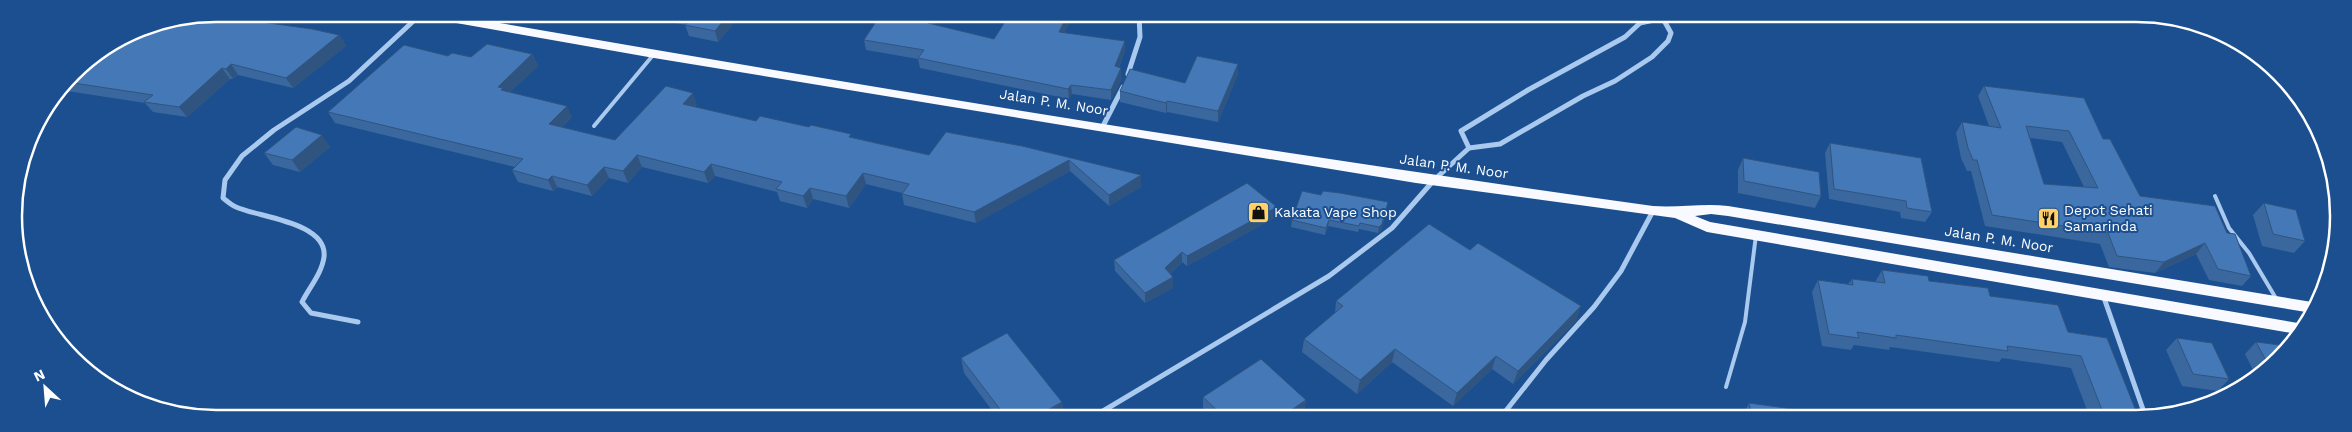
<svg xmlns="http://www.w3.org/2000/svg" width="2352" height="432" font-family="'Work Sans',sans-serif">
<rect width="100%" height="100%" fill="#1b4f8f"/>
<g fill="none" stroke-linecap="round" stroke-linejoin="round">
<g stroke="#a9c9ee" stroke-width="4">
<path d="M594 126 654 54"/>
<path d="M2215 196 2229 228 2249 253 2277 300"/>
<path d="M1726 387 1745 322 1756 235"/>
</g>
<g stroke="#a9c9ee" stroke-width="5">
<path d="M1640 23 1663 18"/>
<path d="M1128 74 1140 37 1139 15"/>
<path d="M1103 126 1123 87"/>
<path d="M1469 148 1461 131 1528 90 1625 37 1640 23 1632 15"/>
<path d="M2103 295 2146 418"/>
<path d="M358 322 311 313 302 302C309 288 322 273 324 257 328 222 257 217 236 207 231 205 227 201 223 198L225 180 242 156 274 130 349 81 421 14"/>
<path d="M1093 417 1329 276 1392 228 1434 180 1469 148 1500 144 1583 96 1615 81 1652 57 1668 41 1671 33 1661 15"/>
<path d="M1501 417 1546 360 1594 307 1621 271 1653 211"/>
</g>
<path fill="#f8faff" fill-rule="evenodd" d="M422 14H448C848 84 1250 150 1653 206 1678 208 1703 203 1728 206L2318 303 2312 313 1728 216 1711 214 1695 216 1710 222 2304 324 2297 334 1707 232 1675 218 1416 183 654 58 428 18Z"/>
</g>
<g fill="#3a679d" fill-rule="evenodd">
<path d="M627 14H741L718 42 689 36 685 25H686Z"/>
<path d="M881 14H941L934 25 994 39 1010 14H1070V22L1064 33 1125 51 1119 67 1122 78 1111 100 1072 94 1069 99 920 68 918 59 866 50 864 40Z"/>
<path d="M167 28 339 35 346 46 293 88 238 75 233 79H230L187 117 153 112 145 103 67 91 64 87 73 73Z"/>
<path d="M532 54 538 66 510 92 572 117 562 127 615 140 697 104 695 107 756 121 851 137 929 155 946 132 1141 175V187L1109 206 1070 171 976 223 904 205 902 194V193L866 184 849 208 813 199 807 208 780 201 777 192 715 176 708 183 642 167 628 183 609 178 592 196 557 187 553 191 518 182 512 170 515 167 335 123 328 112 448 56 471 57Z"/>
<path d="M1238 74 1218 122 1167 112 1166 113 1120 102V91L1185 83Z"/>
<path d="M1984 86 2103 139 2140 196 2227 233 2251 276 2242 286 2209 280 2196 254 2155 273 2109 267 2100 244 1985 226 1971 171H1967L1961 158 1956 133 1962 122 1989 126 1978 96ZM2030 138 2062 142 2084 187 2044 184Z"/>
<path d="M1830 143 1932 212 1925 222 1901 218 1900 212 1829 199 1825 153Z"/>
<path d="M330 147 300 172 273 165 264 153Z"/>
<path d="M1743 158 1821 196 1815 208 1738 193V170Z"/>
<path d="M2264 203 2305 241 2294 253 2262 246 2253 215Z"/>
<path d="M1277 207 1276 217 1187 266 1182 262 1170 274 1173 288 1145 303 1115 271 1114 260Z"/>
<path d="M1387 209 1381 231 1378 233 1359 229 1358 232 1328 226 1325 235 1291 227 1292 220Z"/>
<path d="M1882 270 1990 296 2068 332 2138 416 2136 418H2090L2071 368 2002 358 1999 362 1890 347 1889 350 1854 345 1851 350 1822 346 1812 292 1818 280 1848 284 1852 279 1875 282Z"/>
<path d="M1336 301 1577 320 1513 384 1492 369 1453 406 1392 362 1357 394 1302 352 1304 339 1335 313Z"/>
<path d="M2177 338 2229 379 2218 391 2182 386 2166 350Z"/>
<path d="M2256 342 2279 359 2256 376 2245 354Z"/>
<path d="M961 358 1062 402 1064 417H997L964 373Z"/>
<path d="M1203 397 1306 400 1304 412 1296 417H1212L1203 408Z"/>
<path d="M1749 403 1794 418H1744L1743 415Z"/>
</g>
<g fill="#305480">
<path d="M729 14H741L718 42 715 31Z"/>
<path d="M933 14H941L929 33 928 23Z"/>
<path d="M1068 14H1070V22L1060 42 1059 32Z"/>
<path d="M339 35 346 46 293 88 286 78Z"/>
<path d="M1125 41V51L1115 76V66Z"/>
<path d="M532 54 538 66 507 95 498 87Z"/>
<path d="M231 64 238 75 233 79 226 69Z"/>
<path d="M1238 64V74L1218 122V111Z"/>
<path d="M222 68 230 79 187 117 179 107Z"/>
<path d="M1121 68 1122 78 1111 100V90Z"/>
<path d="M1071 85 1072 94 1069 99 1068 89Z"/>
<path d="M693 93 697 104 687 115 683 104Z"/>
<path d="M1167 101V112L1166 113V103Z"/>
<path d="M567 106 572 117 554 135 549 124Z"/>
<path d="M322 135 330 147 300 172 292 160Z"/>
<path d="M637 155 642 167 628 183 623 171Z"/>
<path d="M1069 160 1070 171 976 223 974 212Z"/>
<path d="M711 164 715 176 708 183 704 172Z"/>
<path d="M604 167 609 178 592 196 587 185Z"/>
<path d="M863 173 866 184 849 208 846 196Z"/>
<path d="M1141 175V187L1109 206V195Z"/>
<path d="M552 176 557 187 553 191 548 180Z"/>
<path d="M810 188 813 199 807 208 803 196Z"/>
<path d="M1388 202 1381 231 1378 233 1379 227Z"/>
<path d="M1277 207 1276 217 1187 266V256Z"/>
<path d="M1329 220 1328 226 1325 235 1326 228Z"/>
<path d="M2205 243 2196 254 2155 273 2164 262Z"/>
<path d="M1182 252V262L1166 278 1165 268Z"/>
<path d="M1173 277V288L1145 303V293Z"/>
<path d="M1581 306 1577 320 1513 384 1518 371Z"/>
<path d="M1395 349 1392 362 1357 394 1360 380Z"/>
<path d="M1496 356 1492 369 1453 406 1457 393Z"/>
<path d="M1306 400 1304 412 1296 417H1281Z"/>
<path d="M1062 402 1064 417H1035Z"/>
</g>
<g fill="#4478b7" stroke="#305480" fill-rule="evenodd">
<path d="M684 14H729L715 31 685 25 694 16Z"/>
<path d="M881 14H933L928 23 994 39 1010 14H1068L1059 32 1125 41 1115 66 1121 68 1111 90 1071 85 1068 89 918 58 924 50 864 40Z"/>
<path d="M211 15 312 29 339 35 286 78 231 64 226 69 222 68 179 107 144 102 153 95 67 82 73 73 139 29 155 26 167 28 174 22Z"/>
<path d="M487 44 532 54 498 87 503 88 501 90 567 106 549 124 615 140 666 86 693 93 683 104 756 121 760 116 809 127 811 125 851 134 849 137 929 155 946 132 1022 146 1141 175 1109 195 1069 160 974 212 902 194 909 184 863 173 846 196 810 188 803 196 776 189 782 182 711 164 704 172 637 155 623 171 604 167 587 185 552 176 548 180 512 170 523 159 328 112 404 45 448 56 452 53 471 57Z"/>
<path d="M1197 56 1238 64 1218 111 1167 101 1166 103 1120 91 1130 69 1185 83Z"/>
<path d="M1984 86 2084 98 2103 139H2110L2140 196 2215 206 2227 233 2235 234 2251 276 2218 269 2205 243 2164 262 2117 256 2108 233 1992 215 1977 160H1973L1968 148 1962 122 2001 128ZM2026 126 2069 131 2098 188 2044 184Z"/>
<path d="M296 127 322 135 292 160 264 153Z"/>
<path d="M1830 143 1921 158 1932 212 1907 208 1906 201 1834 189Z"/>
<path d="M1743 158 1819 172 1821 196 1744 181Z"/>
<path d="M1247 183 1277 207 1187 256 1182 252 1165 268 1173 277 1145 293 1114 260Z"/>
<path d="M1302 191 1321 195 1323 191 1340 193 1388 202 1382 224 1379 227 1360 223 1359 226 1329 220 1326 228 1292 220Z"/>
<path d="M2264 203 2296 210 2305 241 2273 234Z"/>
<path d="M1429 224 1470 250 1478 243 1581 306 1518 371 1496 356 1457 393 1395 349 1360 380 1304 339 1343 306 1336 301Z"/>
<path d="M1882 270 1928 276 1929 281 1988 288 1990 296 2058 305 2068 332 2107 338 2138 416 2102 410 2081 356 2007 346 2008 351 1896 335V338L1857 332 1859 338 1829 334 1818 280 1853 285 1852 279 1885 283Z"/>
<path d="M1007 333 1062 402 1035 417H1006L961 358Z"/>
<path d="M2177 338 2212 343 2229 379 2193 374Z"/>
<path d="M2256 342 2288 346 2279 359 2269 366Z"/>
<path d="M1261 359 1306 400 1281 417H1224L1203 397Z"/>
<path d="M1749 403 1793 409 1794 418H1752Z"/>
<path d="M1986 415 2005 418H1986Z"/>
</g>
<defs>
<symbol id="shop-square" viewBox="-11 -11 22 22"><rect x="-9" y="-9" width="18" height="18" rx="4" fill="#ffd166" stroke="#1b4f8f"/><path d="M-5-2.5h2.3a2.7 3.5 0 0 1 5.4 0H5L5.5 6h-11ZM-1.5-2.5h3a1.5 2.3 0 0 0-3 0Z" fill="#111"/></symbol>
<symbol id="restaurant-square" viewBox="-11 -11 22 22"><rect x="-9" y="-9" width="18" height="18" rx="4" fill="#ffd166" stroke="#1b4f8f"/><path d="M-5-6h1v4h1v-4h1v4h1v-4h1v5L-1.5 .5V6h-2V.5L-5-1ZM5-6V6H3V1.5H1.5Q1.5-4 5-6Z" fill="#111"/></symbol>
</defs>
<g fill-rule="evenodd">
<use href="#shop-square" x="1246" y="200" width="25" height="25"/>
<use href="#restaurant-square" x="2036" y="206" width="25" height="25"/>
</g>
<g text-anchor="middle" dominant-baseline="central" stroke-width="4" stroke-linejoin="round" paint-order="stroke">
<g font-size="14" fill="#fff" stroke="#1b4f8f">
<text transform="translate(1054 102) rotate(9)">Jalan P. M. Noor</text>
<text transform="translate(1454 166) rotate(8)">Jalan P. M. Noor</text>
<text transform="translate(1999 239) rotate(9)">Jalan P. M. Noor</text>
</g>
<g font-size="14" fill="#fff" stroke="#1b4f8f" text-anchor="start">
<text x="2064" y="210">Depot Sehati<tspan x="2064" dy="16">Samarinda</tspan></text>
<text x="1274" y="212">Kakata Vape Shop</text>
</g>
</g>
<path d="M0 0H2352V432H0ZM216 22H2136A194 194 0 0 1 2330 216V216A194 194 0 0 1 2136 410H216A194 194 0 0 1 22 216V216A194 194 0 0 1 216 22Z" fill="#1b4f8f" fill-rule="evenodd"/>
<path fill="none" stroke="#fff" stroke-width="2.5" d="M216 22H2136A194 194 0 0 1 2330 216V216A194 194 0 0 1 2136 410H216A194 194 0 0 1 22 216V216A194 194 0 0 1 216 22Z"/>
<g transform="translate(45 387) rotate(334)" stroke="#1b4f8f" stroke-width="4" paint-order="stroke">
<path d="M0-4L9 19L0 12L-9 19Z" fill="#ffffff"/>
<text y="-8" font-size="14" font-weight="bold" text-anchor="middle" fill="#ffffff">N</text>
</g>
</svg>
